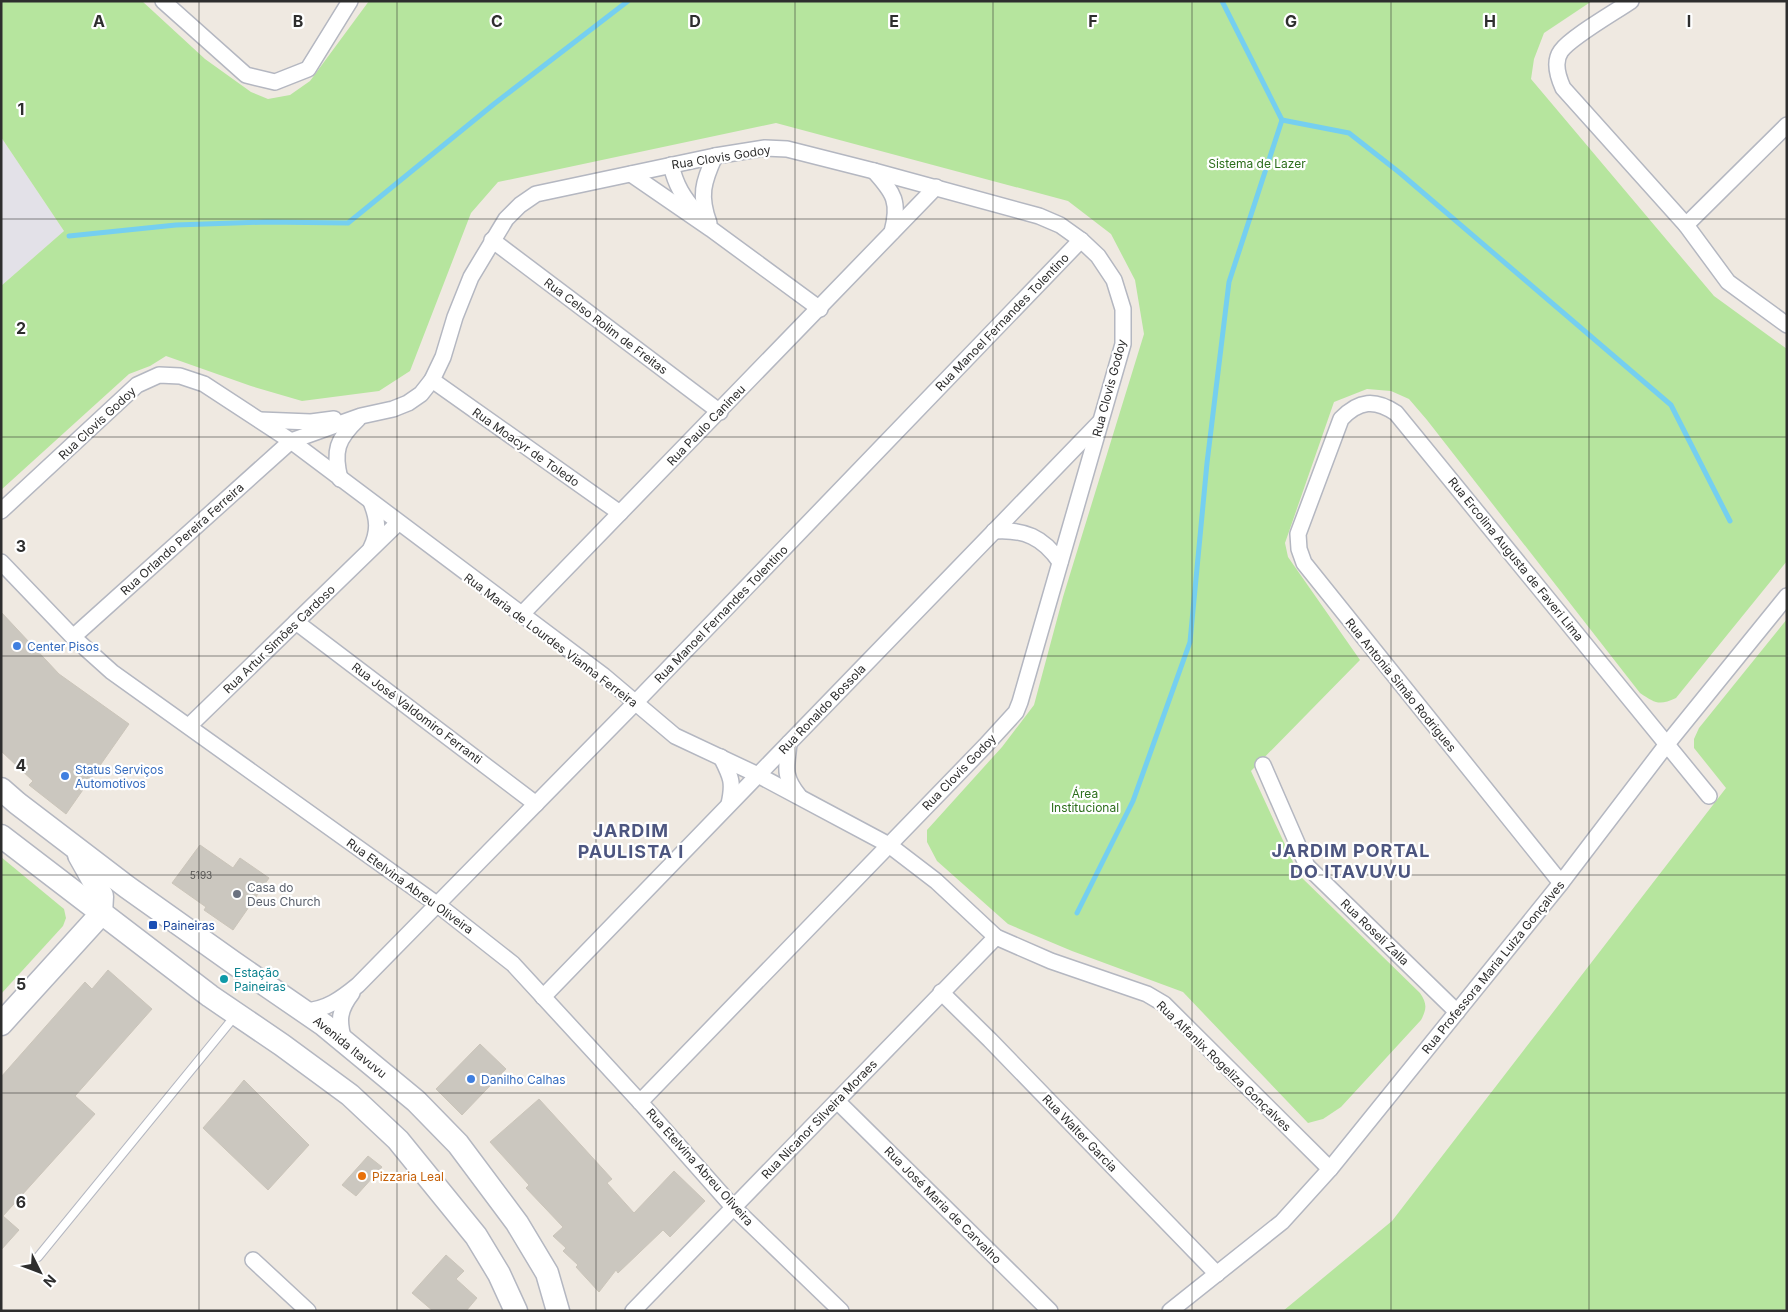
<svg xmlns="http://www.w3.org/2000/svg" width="1788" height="1312" font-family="Inter,sans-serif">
<rect width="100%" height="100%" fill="#efe9e1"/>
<path fill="#e3e1e8" d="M1 137 64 231 1 286Z"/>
<g fill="#b6e59e">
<path d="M1 1H142L205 59 251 92 268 99 290 95 310 81 369 1H1592L1544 33 1534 59 1531 79 1714 296 1787 349V561L1676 698C1659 706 1655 703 1640 693L1427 420 1409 399 1391 391 1367 389 1334 402 1285 543 1288 557 1360 660 1251 771 1299 875 1420 993C1427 1003 1427 1009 1421 1020L1341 1107 1323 1119 1308 1123 1183 992 1072 951 1008 924 937 861 927 842V830L1002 747 1034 705 1063 597 1144 334 1135 280 1111 234 1068 201 776 123 498 182 471 213 410 371 379 391 302 401 251 386 166 356 150 366 129 374 1 490V286L64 231 1 137Z"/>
<path d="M1787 619V1311H1283L1392 1221 1726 788 1694 748V739L1699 728Z"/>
<path d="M1 857 64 909 66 918 63 926 1 994Z"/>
</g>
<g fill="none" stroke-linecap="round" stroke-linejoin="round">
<g stroke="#75cff0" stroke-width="5">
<path d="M1222 1 1282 120 1349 133 1400 173 1671 405 1730 521"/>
<path d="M69 236 176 225 266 222 348 223 494 104 628 1"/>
<path d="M1077 913 1133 801 1190 642 1207 463 1229 282 1282 120"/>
</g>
</g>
<g fill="#cbc7bf" stroke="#cbc5ba">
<path d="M1 612 59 674 129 724 66 814 29 785 33 781 1 751Z"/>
<path d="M200 845 233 868 240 858 269 878 233 930 204 910 206 907 172 883Z"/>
<path d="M108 970 152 1009 75 1096 95 1114 3 1216 19 1230 1 1250V1077L85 982 92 989Z"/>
<path d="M480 1044 506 1069 462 1115 436 1089Z"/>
<path d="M244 1080 309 1145 268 1190 203 1128 225 1103Z"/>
<path d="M539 1099 612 1179 607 1183 634 1213 674 1171 705 1201 670 1237 663 1230 618 1273 616 1270 599 1292 576 1267 578 1265 563 1251 566 1248 553 1236 563 1227 526 1188 529 1185 490 1142Z"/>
<path d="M368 1156 382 1167 356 1196 342 1185Z"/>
<path d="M446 1255 464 1271 456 1279 477 1298 466 1311H433L412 1293Z"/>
</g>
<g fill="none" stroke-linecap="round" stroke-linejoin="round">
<defs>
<path id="lane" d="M38 1257 235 1016"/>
<g id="street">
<path d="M163 1 246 75 275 82 308 69 350 1"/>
<path d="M1631 1C1615 12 1571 37 1561 51 1553 62 1558 77 1563 88L1686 225 1728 282 1787 325"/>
<path d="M671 165C676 186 683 197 697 213"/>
<path d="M874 171C894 193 900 202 892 232"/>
<path d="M631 174 711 229 820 309"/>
<path d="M709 223C699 196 703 182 715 156"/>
<path d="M1686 225 1787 125"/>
<path d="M492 240 720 412"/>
<path d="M432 380 620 513"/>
<path d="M260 420 311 422 334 419"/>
<path d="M340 479C333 451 337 439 358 419"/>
<path d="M1 511 137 385 159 375 180 376 204 384 291 441 604 676 675 736 758 775 889 845 936 881 996 937 1051 961 1147 994 1164 1004 1330 1169"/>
<path d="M994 531C1024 529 1043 537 1060 562"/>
<path d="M371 548C379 531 378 519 371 502"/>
<path d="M1 562 73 637 112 672 438 905 513 964 640 1102 733 1207 841 1311"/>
<path d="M521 615 936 187"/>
<path d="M296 622 536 804"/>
<path d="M73 637 291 441 361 416 393 409 408 403 421 394 432 380 443 357 455 317 471 277 506 219 520 205 536 194 715 156 765 148 787 149 874 171 1039 216 1060 225 1081 240 1098 256 1114 280 1123 309V344L1020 702 1016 712 985 746 640 1102"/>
<path d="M189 726 398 523"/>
<path d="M789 743C787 767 782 775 799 796"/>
<path d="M721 757C731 777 734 782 729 804"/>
<path d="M1263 765 1307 866 1457 1012"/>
<path d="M1561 883 1304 563 1299 549 1298 534 1341 419C1359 400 1375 399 1396 413L1709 796"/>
<path d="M941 992 990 1040 1217 1274"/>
<path d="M543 997 1099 423"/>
<path d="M304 1011C326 1010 341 999 358 985L635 703 1081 240"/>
<path d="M344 1041C338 1020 339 1010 352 993"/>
<path d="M837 1101 1050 1311"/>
<path d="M253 1260 308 1311"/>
<path d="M633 1311 996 937"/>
<path d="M1170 1311 1282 1222 1330 1169 1561 883 1667 744 1787 596"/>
</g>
<g id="secondary">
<path d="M1 789 17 803 127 887 234 963 324 1025 416 1101 458 1144 517 1223 547 1273 558 1311"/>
<path d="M1 836 210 996 282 1045 350 1095 398 1140 476 1236 499 1274 516 1311"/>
<path d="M79 855 102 896 101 914"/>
<path d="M1 1024 101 914"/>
</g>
</defs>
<use href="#lane" stroke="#b4b7c1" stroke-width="10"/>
<use href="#street" stroke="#b4b7c1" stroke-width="18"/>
<use href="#secondary" stroke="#b4b7c1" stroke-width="25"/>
<use href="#lane" stroke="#fff" stroke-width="8"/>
<use href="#street" stroke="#fff" stroke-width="15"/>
<use href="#secondary" stroke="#fff" stroke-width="22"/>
</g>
<path fill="none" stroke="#2e2e2e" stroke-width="1" stroke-opacity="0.55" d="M199 1V1311M397 1V1311M596 1V1311M795 1V1311M993 1V1311M1192 1V1311M1391 1V1311M1589 1V1311M1 219H1787M1 437H1787M1 656H1787M1 875H1787M1 1093H1787"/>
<g fill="#3f7fe0" stroke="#fff" stroke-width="2">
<circle cx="17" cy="646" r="5"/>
<circle cx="65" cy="776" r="5"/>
<circle cx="471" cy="1079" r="5"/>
</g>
<circle fill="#6b7280" stroke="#fff" stroke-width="2" cx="237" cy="894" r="5"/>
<rect fill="#1a4fb4" stroke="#fff" stroke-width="2" x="148" y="920" width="10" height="10" rx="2.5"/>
<circle fill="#0f9aa8" stroke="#fff" stroke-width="2" cx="224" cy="979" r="5"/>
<circle fill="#e8710a" stroke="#fff" stroke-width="2" cx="362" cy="1176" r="5"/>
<g text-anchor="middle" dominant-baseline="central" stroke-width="4.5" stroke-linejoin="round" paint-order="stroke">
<g font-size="10" fill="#555452">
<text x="201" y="875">5193</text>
</g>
<g font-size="12" fill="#2e2e2e" stroke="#fff">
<text transform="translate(721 157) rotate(-9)">Rua Clovis Godoy</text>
<text transform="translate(1002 322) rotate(-46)">Rua Manoel Fernandes Tolentino</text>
<text transform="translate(606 326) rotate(37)">Rua Celso Rolim de Freitas</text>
<text transform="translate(1109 388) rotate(-75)">Rua Clovis Godoy</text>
<text transform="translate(97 423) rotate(-43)">Rua Clovis Godoy</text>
<text transform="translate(706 425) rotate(-46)">Rua Paulo Canineu</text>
<text transform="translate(526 447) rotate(35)">Rua Moacyr de Toledo</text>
<text transform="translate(182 539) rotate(-42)">Rua Orlando Pereira Ferreira</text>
<text transform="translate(1516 559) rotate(51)">Rua Ercolina Augusta de Faveri Lima</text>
<text transform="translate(721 614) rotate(-46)">Rua Manoel Fernandes Tolentino</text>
<text transform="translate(279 639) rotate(-44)">Rua Artur Simões Cardoso</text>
<text transform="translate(551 640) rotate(37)">Rua Maria de Lourdes Vianna Ferreira</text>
<text transform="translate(1401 685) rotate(51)">Rua Antonia Simão Rodrigues</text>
<text transform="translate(822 709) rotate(-46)">Rua Ronaldo Bossola</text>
<text transform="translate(417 713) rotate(37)">Rua José Valdomiro Ferranti</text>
<text transform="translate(959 772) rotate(-46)">Rua Clovis Godoy</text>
<text transform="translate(410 886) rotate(36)">Rua Etelvina Abreu Oliveira</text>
<text transform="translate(1375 932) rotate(44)">Rua Roseli Zalla</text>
<text transform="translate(1493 967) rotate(-51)">Rua Professora Maria Luiza Gonçalves</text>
<text transform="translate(350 1047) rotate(39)">Avenida Itavuvu</text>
<text transform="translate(1224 1066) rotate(44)">Rua Alfanlix Rogeliza Gonçalves</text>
<text transform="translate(819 1119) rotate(-46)">Rua Nicanor Silveira Moraes</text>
<text transform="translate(1080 1133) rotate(46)">Rua Walter Garcia</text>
<text transform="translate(700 1167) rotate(48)">Rua Etelvina Abreu Oliveira</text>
<text transform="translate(943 1205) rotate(45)">Rua José Maria de Carvalho</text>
</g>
<g font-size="12" fill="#2c6e1b" stroke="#fff">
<text x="1257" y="163">Sistema de Lazer</text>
<text x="1085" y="793">Área<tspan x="1085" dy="14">Institucional</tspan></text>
</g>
<g font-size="12" fill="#366cbe" stroke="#fff" text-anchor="start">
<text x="27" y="646">Center Pisos</text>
<text x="75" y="769">Status Serviços<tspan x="75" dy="14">Automotivos</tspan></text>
<text x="481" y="1079">Danilho Calhas</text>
</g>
<g font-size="12" fill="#5b616d" stroke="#fff" text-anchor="start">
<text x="247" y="887">Casa do<tspan x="247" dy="14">Deus Church</tspan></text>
</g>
<g font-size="12" fill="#164399" stroke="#fff" text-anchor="start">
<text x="163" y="925">Paineiras</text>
</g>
<g font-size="12" fill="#0d838f" stroke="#fff" text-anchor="start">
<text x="234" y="972">Estação<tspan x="234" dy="14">Paineiras</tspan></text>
</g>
<g font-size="12" fill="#c56008" stroke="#fff" text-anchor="start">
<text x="372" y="1176">Pizzaria Leal</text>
</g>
<g font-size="18" font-weight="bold" letter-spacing="1" fill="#4d5680" stroke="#fff">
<text x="631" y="830">JARDIM<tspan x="631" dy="21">PAULISTA I</tspan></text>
<text x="1351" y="850">JARDIM PORTAL<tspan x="1351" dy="21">DO ITAVUVU</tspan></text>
</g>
</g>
<g font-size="16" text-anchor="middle" font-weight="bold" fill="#2e2e2e" stroke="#fff" stroke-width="4.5" stroke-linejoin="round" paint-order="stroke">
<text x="99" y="27">A</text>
<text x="298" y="27">B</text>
<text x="497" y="27">C</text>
<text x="695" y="27">D</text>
<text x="894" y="27">E</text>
<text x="1093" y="27">F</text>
<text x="1291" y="27">G</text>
<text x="1490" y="27">H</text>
<text x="1689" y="27">I</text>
<text x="21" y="115">1</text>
<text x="21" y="334">2</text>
<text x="21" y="552">3</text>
<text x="21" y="771">4</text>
<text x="21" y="990">5</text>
<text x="21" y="1208">6</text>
</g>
<rect width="1788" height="1312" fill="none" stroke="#2e2e2e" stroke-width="5"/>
<g transform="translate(40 1272) rotate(132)" stroke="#ffffff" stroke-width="4" paint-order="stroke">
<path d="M0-4L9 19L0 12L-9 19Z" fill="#2e2e2e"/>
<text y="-8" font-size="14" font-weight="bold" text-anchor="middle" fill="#2e2e2e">N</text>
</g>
</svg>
